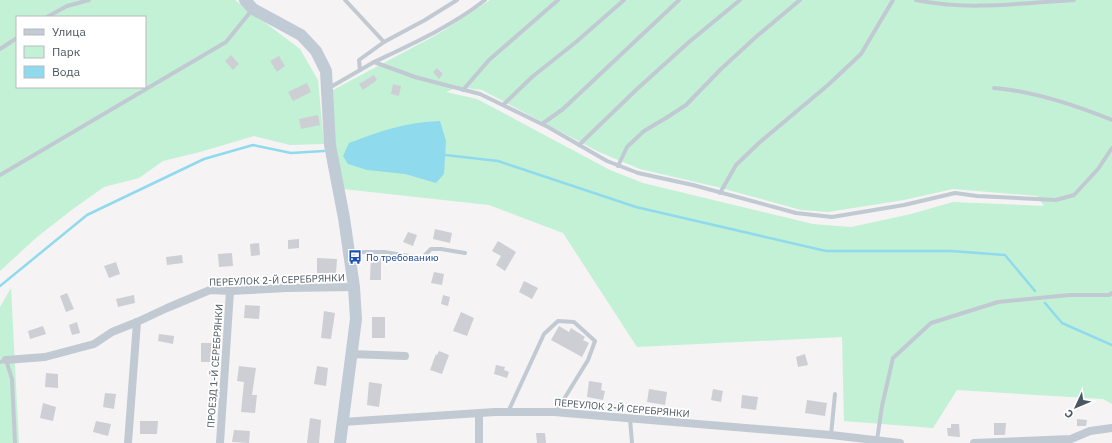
<svg xmlns="http://www.w3.org/2000/svg" width="1112" height="443" font-family="'IBM Plex Sans',sans-serif">
<rect width="100%" height="100%" fill="#f5f3f3"/>
<g fill="#c3f1d5" fill-rule="evenodd">
<path d="M0 0H235L300 49 318 80 324 144 290 145 254 136 200 152 163 161 139 178 104 187 73 209 37 237 0 271ZM17 17H145V87H17Z"/>
<path d="M490 0H1112V404L1103 399 957 390 933 428 844 421 842 337 637 347 563 233 489 205 343 189 333 127 331 91 438 34ZM458 87 482 90 599 152 640 169 717 187 801 210 828 212 904 200 953 189 1037 196 1044 206 953 202 911 214 851 227 813 224 643 183 610 170 477 99 446 92Z"/>
<path d="M11 288 19 443H0V307Z"/>
</g>
<path fill="#90daee" d="M440 121 446 141 444 174 436 183 405 174 367 170 348 164 343 156 349 143C380 131 406 122 440 121Z"/>
<g fill="none" stroke-linecap="round" stroke-linejoin="round">
<g stroke="#90daee" stroke-width="2.5">
<path d="M445 155 498 161 636 207 826 251H951L1005 255 1035 291"/>
<path d="M0 286 87 215 204 159 253 145 291 153 324 151"/>
<path d="M1045 303 1062 323 1112 345"/>
</g>
</g>
<g fill="#cdcfd5">
<path d="M231 55 239 64 233 70 225 61Z"/>
<path d="M279 56 285 66 277 72 270 61Z"/>
<path d="M437 68 443 74 439 79 433 72Z"/>
<path d="M374 75 377 80 363 90 359 84Z"/>
<path d="M307 83 311 92 293 101 288 92Z"/>
<path d="M393 84 401 86 399 96 391 94Z"/>
<path d="M318 115 320 125 301 129 299 119Z"/>
<path d="M435 229 452 233 450 243 433 239Z"/>
<path d="M408 232 417 235 413 246 403 242Z"/>
<path d="M299 239V248L288 249V240Z"/>
<path d="M498 241 516 252 505 271 496 265 501 256 492 251Z"/>
<path d="M259 243 260 255 251 256 250 244Z"/>
<path d="M232 253 233 266 219 267 218 254Z"/>
<path d="M182 255 183 263 167 265 166 257Z"/>
<path d="M371 256H381V280H370Z"/>
<path d="M317 258 337 259 336 273H317Z"/>
<path d="M116 262 120 274 109 278 104 266Z"/>
<path d="M434 272 444 274 442 285 431 283Z"/>
<path d="M524 281 538 288 532 299 519 292Z"/>
<path d="M67 293 74 309 66 312 60 296Z"/>
<path d="M134 295 135 303 118 307 116 299Z"/>
<path d="M443 295 450 297 448 306 441 304Z"/>
<path d="M245 305 260 306 259 319 244 318Z"/>
<path d="M324 311 335 313 331 339 321 338Z"/>
<path d="M461 312 474 318 467 336 453 331Z"/>
<rect x="372" y="317" width="13" height="21"/>
<path d="M77 322 80 333 72 335 69 325Z"/>
<path d="M43 326 46 334 30 339 28 331Z"/>
<path d="M559 326 569 332 571 328 585 337 583 340 589 343 582 357 551 340Z"/>
<path d="M159 334 174 336 173 344 158 341Z"/>
<path d="M201 343H215L214 362H201Z"/>
<path d="M439 351 449 355 442 374 430 370 436 354 437 355Z"/>
<path d="M805 354 808 365 798 367 796 357Z"/>
<path d="M496 365 505 367 504 370 509 372 507 378 494 374Z"/>
<path d="M239 366 256 368 252 395H257L255 413 241 412 244 382 237 381Z"/>
<path d="M317 366 328 368 326 386 314 384Z"/>
<path d="M46 373 58 374V388L45 387Z"/>
<path d="M589 381 602 383 601 390 605 391 603 400 587 397Z"/>
<path d="M369 382 382 384 379 407 367 405Z"/>
<path d="M649 389 667 392 665 405 647 402Z"/>
<path d="M713 389 723 391 721 402 711 400Z"/>
<path d="M105 393 116 394 114 409 103 407Z"/>
<path d="M742 395 758 397 756 410 741 408Z"/>
<path d="M807 400 827 403 825 416 805 413Z"/>
<path d="M43 403 56 407 53 421 40 418Z"/>
<path d="M310 418 321 420 319 443H307Z"/>
<path d="M1077 419 1087 420 1086 426H1077Z"/>
<path d="M96 421 111 424 108 436 93 432Z"/>
<path d="M140 421H158L157 434H140Z"/>
<path d="M994 423H1006L1005 435H994Z"/>
<path d="M951 424H959L960 437 948 436 947 428H951Z"/>
<path d="M234 430 250 431 249 443 232 442Z"/>
<path d="M536 433H545L546 443H537Z"/>
</g>
<g fill="none" stroke-linecap="round" stroke-linejoin="round">
<g stroke="#c1cad2" stroke-width="4">
<path d="M345 0 384 42"/>
<path d="M916 0C969 11 1021 3 1074 0"/>
<path d="M47 17 67 6 89 0"/>
<path d="M0 49 17 38"/>
<path d="M374 62C412 44 452 26 485 0"/>
<path d="M360 70 359 60 384 42 425 20 457 0"/>
<path d="M329 88 374 62 415 77 480 94 548 127 607 161 638 173 693 185 796 213 832 217 904 205 955 193 977 196 1056 200 1074 195 1098 169 1112 148"/>
<path d="M994 88C1034 91 1075 105 1112 120"/>
<path d="M463 90 489 60 558 0"/>
<path d="M503 105 532 77 576 42 624 0"/>
<path d="M542 124 563 109 679 0"/>
<path d="M579 145 636 90 689 42 740 0"/>
<path d="M618 166 627 147 644 131 666 118 686 105 721 69 757 36 800 0"/>
<path d="M0 175 226 42 252 10"/>
<path d="M720 193 736 165 760 142 828 85 861 54 893 0"/>
<path d="M351 252H384L422 258 431 249H441L465 253"/>
<path d="M0 362 6 360 12 379 15 443"/>
<path d="M508 412 544 334 558 321 574 322 595 341 588 360 556 412"/>
<path d="M630 419 632 443"/>
<path d="M831 435 835 394"/>
<path d="M877 440 882 406 893 358 931 323 998 302 1069 295H1109L1112 293"/>
</g>
<g stroke="#c1cad2" stroke-width="8">
<path d="M351 354 405 356"/>
<path d="M6 360 45 357 94 344 112 332 137 322 167 308 210 290 230 291 287 288 354 287"/>
<path d="M342 422 495 412H554L831 435 900 443"/>
<path d="M128 443 137 322"/>
<path d="M220 443 230 291"/>
<path d="M479 443V413"/>
<path d="M974 443 1071 439 1090 431 1112 428"/>
</g>
<path stroke="#c1cbd6" stroke-width="12" d="M245 0 253 9 301 35 316 51 326 71 330 145 344 218 354 287 356 319 340 443"/>
</g>
<defs>
<symbol id="bus-bare" viewBox="-9 -9 18 18"><path d="M-5-6H5V4H4V6H2V4H-2V6H-4V4H-5ZM-3.5-4V0h7V-4ZM-3.5 1.2v1.5H-2V1.2ZM2 1.2v1.5H3.5V1.2Z" fill="#1a4fb4" stroke="#fff" stroke-width="2.5" paint-order="stroke"/></symbol>
</defs>
<g fill-rule="evenodd">
<use href="#bus-bare" x="345" y="247" width="20" height="20"/>
</g>
<g text-anchor="middle" dominant-baseline="central" stroke-width="3.5" stroke-linejoin="round" paint-order="stroke">
<g font-size="10" fill="#164399" stroke="#fff" text-anchor="start">
<text x="366" y="257">По требованию</text>
</g>
<g font-size="10" fill="#4a5661" stroke="#fff">
<text transform="translate(277 280) rotate(-2)">ПЕРЕУЛОК 2-Й СЕРЕБРЯНКИ</text>
<text transform="translate(215 366) rotate(-86)">ПРОЕЗД 1-Й СЕРЕБРЯНКИ</text>
<text transform="translate(622 408) rotate(5)">ПЕРЕУЛОК 2-Й СЕРЕБРЯНКИ</text>
</g>
</g>
<rect x="16" y="16" width="130" height="72" fill="#ffffff" stroke="#b7bbc0"/>
<rect x="24" y="29" width="20" height="6" fill="#c1cbd6" stroke="#b7bbc0"/>
<text x="52" y="36" font-size="12" fill="#4a5661">Улица</text>
<rect x="24" y="46" width="20" height="12" fill="#c3f1d5" stroke="#b7bbc0"/>
<text x="52" y="56" font-size="12" fill="#4a5661">Парк</text>
<rect x="24" y="66" width="20" height="12" fill="#90daee" stroke="#b7bbc0"/>
<text x="52" y="76" font-size="12" fill="#4a5661">Вода</text>
<g transform="translate(1076 407) rotate(226)" stroke="#ffffff" stroke-width="3" paint-order="stroke">
<path d="M0-3L7 15L0 10L-7 15Z" fill="#4a5661"/>
<text y="-6" font-size="11" font-weight="bold" text-anchor="middle" fill="#4a5661">С</text>
</g>
</svg>
